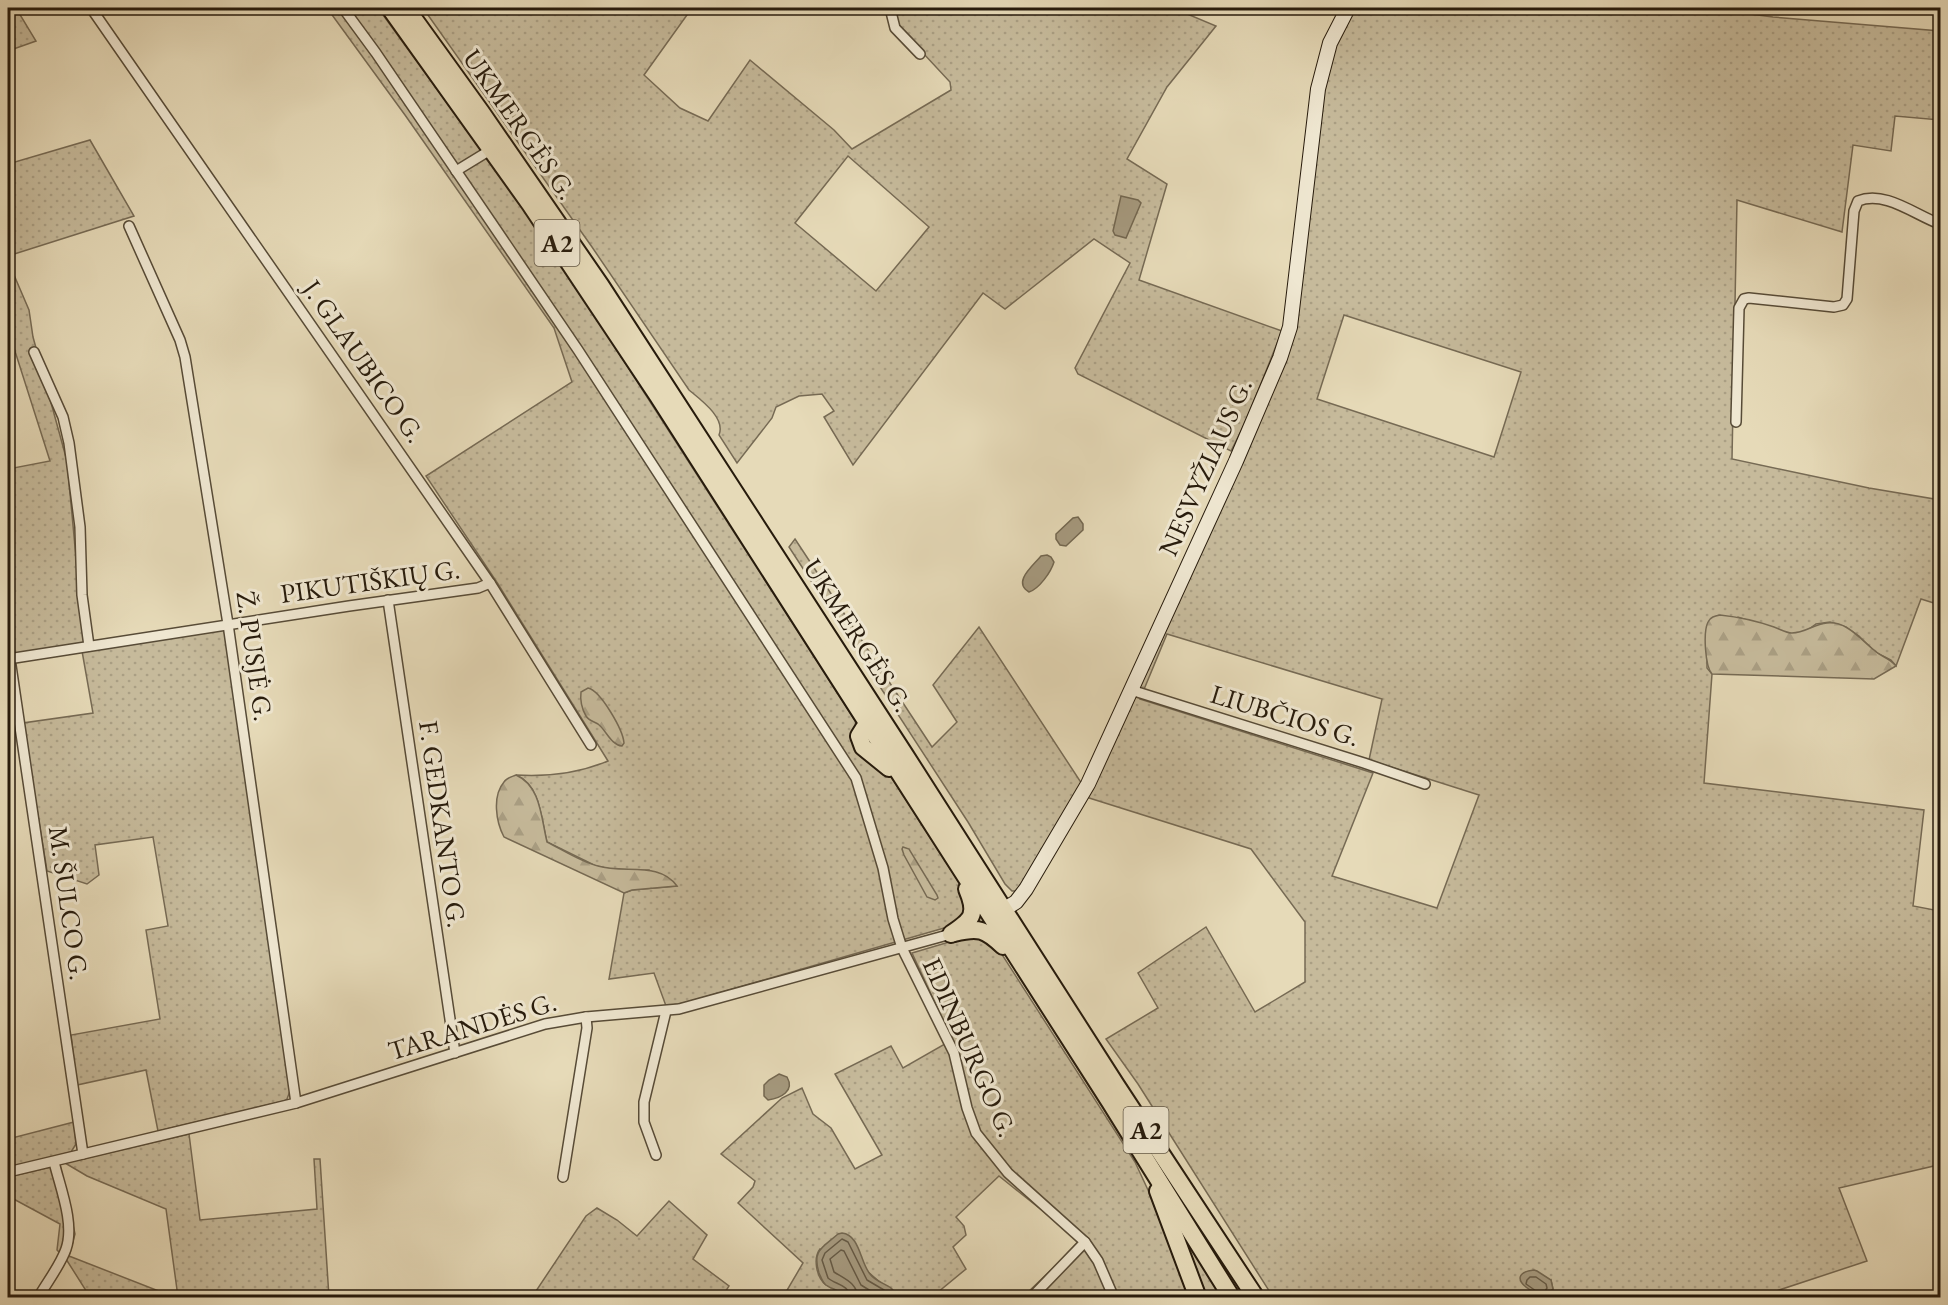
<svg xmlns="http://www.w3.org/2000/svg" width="1948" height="1305" font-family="'EB Garamond',serif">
<defs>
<pattern id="grass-dots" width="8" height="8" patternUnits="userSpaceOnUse" patternTransform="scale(1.5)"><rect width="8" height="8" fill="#c6ba9b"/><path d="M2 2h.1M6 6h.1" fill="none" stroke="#aa9f84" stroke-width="1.8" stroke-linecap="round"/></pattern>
<pattern id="forest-firs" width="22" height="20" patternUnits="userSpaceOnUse" patternTransform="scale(1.5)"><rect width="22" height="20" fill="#c6ba9b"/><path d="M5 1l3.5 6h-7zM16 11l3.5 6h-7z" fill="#aa9f84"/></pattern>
</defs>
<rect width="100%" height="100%" fill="#e6dab8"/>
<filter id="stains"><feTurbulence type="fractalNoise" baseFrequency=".00333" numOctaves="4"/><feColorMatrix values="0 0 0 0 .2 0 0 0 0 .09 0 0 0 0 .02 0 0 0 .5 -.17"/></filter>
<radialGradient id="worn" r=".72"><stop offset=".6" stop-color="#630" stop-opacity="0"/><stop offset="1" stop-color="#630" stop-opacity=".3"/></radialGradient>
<g fill="url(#grass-dots)" stroke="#766a54" stroke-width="1.5" fill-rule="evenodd">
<path d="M8 8H16L36 41 8 51Z"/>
<path d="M327 8H378L521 205 604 330 969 898V912L951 926 684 1003 666 1006 654 973 609 979 624 893 632 890 676 886 649 870 620 871 596 866 547 842C541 818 541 786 516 775 548 777 579 773 608 761L498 584 426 476 572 382 554 328 405 115Z"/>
<path d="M423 8H692L644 75 680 108 708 121 750 60 834 130 852 149 951 90 950 82 896 24 895 8H1173L1216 26 1167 87 1127 159 1167 184 1139 280 1282 331 1246 421 1231 451 1078 374 1075 368 1130 263 1094 239 1005 309 983 293 853 465 824 417 834 411 822 394 799 396 776 407 772 418 737 463 719 435C726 418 701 400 689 390L592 247ZM848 156 929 227 876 291 795 223Z"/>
<path d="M1352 8H1703L1773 17 1940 31V120L1895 116 1891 151 1853 145 1842 232 1737 200 1732 459 1869 488 1940 500V605L1921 599 1896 666 1891 660 1875 652 1859 636 1846 627 1830 622 1816 624 1805 632 1790 634 1738 617 1707 655V668L1712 674 1704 783 1924 810 1913 906 1940 911V1200L1934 1166 1839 1188 1867 1261 1758 1297H1545L1549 1296 1553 1289 1551 1280 1536 1297H1540H1273L1138 1084 1106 1039 1158 1008 1138 973 1206 927 1255 1012 1305 982V922L1251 849 1086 797 1288 352 1325 82 1335 46ZM1344 315 1521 372 1494 457 1317 399ZM1167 634 1382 699 1369 760 1479 795 1437 908 1332 876 1373 773 1140 699Z"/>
<path d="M90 140 134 216 8 256V164Z"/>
<path d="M8 261 29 310 33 337 67 461 84 643 8 655V469L50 461 14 348 8 349Z"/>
<path d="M795 539 932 747 957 722 933 685 979 627 1082 784 1018 891H1012L1005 884 968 822 789 547Z"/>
<path d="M224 629 290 1091 287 1099 284 1101 158 1131 146 1070 77 1085 71 1035 160 1019 146 930 168 926 153 837 95 845 99 875 87 884 47 871 23 723 93 713 82 651Z"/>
<path d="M976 934 994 942 1135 1162 1148 1190 1190 1297H1023L1080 1242C1054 1219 1026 1198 999 1176L956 1217 964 1226 966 1235 953 1247 966 1269 932 1297H897L868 1272 820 1249C813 1258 816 1277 826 1285 834 1291 837 1288 846 1297H817L812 1294 809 1297H783L803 1263 738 1203 753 1187 755 1181 721 1154 782 1098 802 1088 813 1114 831 1128 855 1169 882 1155 835 1074 891 1046 903 1068 952 1040 912 953Z"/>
<path d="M74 1122 76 1144 71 1152 8 1168V1139Z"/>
<path d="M189 1134 200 1220 317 1209 314 1159H320L329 1297H178L166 1209 87 1176 65 1163Z"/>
<path d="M60 1165 75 1234 69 1256 174 1297H90L66 1259 57 1250 60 1224 8 1196V1177Z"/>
<path d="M669 1201 707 1235 693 1259 729 1286 722 1297H532L586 1216 597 1208 617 1220 637 1236Z"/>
<path d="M1179 1230 1223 1297H1205Z"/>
</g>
<g fill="url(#forest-firs)" stroke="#766a54" stroke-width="1.5">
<path d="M1720 615C1739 617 1757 621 1774 627 1780 629 1786 633 1792 633 1805 633 1814 624 1827 623 1847 621 1860 639 1874 650 1881 657 1890 658 1896 666L1874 679 1712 674C1705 666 1703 632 1708 622 1710 617 1715 616 1720 615Z"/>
<path d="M588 688C601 691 623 730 624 743L622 746C611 745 606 730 598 724 593 721 589 721 586 716 582 709 580 700 581 692Z"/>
<path d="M516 775C541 786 541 818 547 842 563 850 581 862 598 866 625 874 659 861 677 886L632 890 624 893 504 837C496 822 492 796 504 782 506 778 511 777 516 775Z"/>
<path d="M903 847 909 849 937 895 938 898 935 900 927 897 904 855 902 849Z"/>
</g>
<g fill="#a5997e" stroke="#736750" stroke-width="1.5">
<path d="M1121 196 1138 200 1141 203 1126 238 1115 235 1113 231Z"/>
<path d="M1078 517 1083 524V530L1066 546 1060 545 1056 539V534L1073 518Z"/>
<path d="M1047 555 1051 557 1054 562C1051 572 1039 589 1029 592 1012 582 1033 566 1041 556Z"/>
<path d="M779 1074 787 1077C795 1091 781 1098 768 1100L764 1096V1085L769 1080Z"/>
<path d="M842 1233C860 1235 860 1262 870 1274 878 1285 893 1283 897 1297H846C837 1288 835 1291 826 1285 822 1282 821 1277 819 1273 812 1250 822 1248 838 1234Z"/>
<path d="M1534 1270 1537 1271 1551 1280 1553 1289C1542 1305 1498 1274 1534 1270Z"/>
</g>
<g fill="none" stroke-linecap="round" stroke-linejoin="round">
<g stroke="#665a45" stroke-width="1.5">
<path d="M850 1298C849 1284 836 1285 828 1278L822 1260 825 1253 842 1239 848 1242 867 1280 884 1290 891 1298"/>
<path d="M858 1298C857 1283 845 1279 834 1272L830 1259 841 1250 844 1251 861 1285 882 1298"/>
<path d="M1538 1298 1539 1296 1536 1291 1526 1284 1527 1280 1530 1277H1536L1546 1284 1547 1288 1542 1296 1543 1298"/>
</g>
<defs>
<g id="street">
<path d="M91 8 490 583 591 745"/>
<path d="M343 8 376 53 578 350 856 778 883 868 893 919 902 948 954 1053 967 1108 976 1133 1008 1173 1085 1242 1098 1261 1114 1298"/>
<path d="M890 8 895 28 920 54"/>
<path d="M456 171 492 149"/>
<path d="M129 226 180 340 185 357 228 624 296 1103"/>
<path d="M34 352 63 417 69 443 80 527 82 595 89 646"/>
<path d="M1736 422 1739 308 1744 299 1749 298 1834 307 1843 305 1847 299 1854 211 1858 201C1885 190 1915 215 1940 224"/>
<path d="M388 600 455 1053"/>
<path d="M8 659 349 606 478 588 490 583"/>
<path d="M10 659 83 1154"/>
<path d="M1131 690 1364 763 1425 784"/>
<path d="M656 1155 644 1122V1102L666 1011"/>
<path d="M8 1172 296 1103 545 1024 586 1017 679 1009 951 934"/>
<path d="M563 1177 587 1028 586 1017"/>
<path d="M38 1298C47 1282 60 1266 66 1249 75 1224 60 1187 54 1162"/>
<path d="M1031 1298 1085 1242"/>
</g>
<path id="secondary" d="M1003 910 1016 902 1026 889 1088 784 1236 461 1280 358 1290 327 1318 89 1330 43 1348 8"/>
<g id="highway">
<path d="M390 8 530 204 658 396 1110 1102 1232 1298"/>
<path d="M406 8 481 112 601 286 905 755 1116 1085 1256 1298"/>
<path d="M878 728 873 726 864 728 859 736 863 747 889 768"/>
<path d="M954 933C979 927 985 929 1003 946"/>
<path d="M951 934C972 920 978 915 967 889"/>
<path d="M1158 1191 1198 1298"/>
</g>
</defs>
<use href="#street" stroke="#574b37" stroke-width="12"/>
<use href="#secondary" stroke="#271b0c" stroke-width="16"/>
<use href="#highway" stroke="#271b0c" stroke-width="20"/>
<use href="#street" stroke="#efe7d1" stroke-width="9"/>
<use href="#secondary" stroke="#efe7d1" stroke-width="14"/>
<use href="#highway" stroke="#e6dab8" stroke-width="16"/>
</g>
<g text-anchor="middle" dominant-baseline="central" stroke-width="6" stroke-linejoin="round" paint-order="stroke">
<g fill="#efe7d1" stroke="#635847" stroke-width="1.5">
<rect x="534.5" y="220" width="45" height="46" rx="4.5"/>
<rect x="1123.5" y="1107" width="45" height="46" rx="4.5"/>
</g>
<g font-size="26" font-weight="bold" fill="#271b0c">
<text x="557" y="243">A2</text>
<text x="1146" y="1130">A2</text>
</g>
<g font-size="27" fill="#271b0c" stroke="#efe7d1">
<text transform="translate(520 124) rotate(55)">UKMERGĖS G.</text>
<text transform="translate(364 361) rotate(55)">J. GLAUBICO G.</text>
<text transform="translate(1205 467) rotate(-66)">NESVYŽIAUS G.</text>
<text transform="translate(370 581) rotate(-8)">PIKUTIŠKIŲ G.</text>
<text transform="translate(858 635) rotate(57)">UKMERGĖS G.</text>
<text transform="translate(255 656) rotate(82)">Ž. PUSJĖ G.</text>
<text transform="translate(1285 715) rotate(17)">LIUBČIOS G.</text>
<text transform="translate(443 824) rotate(82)">F. GEDKANTO G.</text>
<text transform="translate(69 903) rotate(82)">M. ŠULCO G.</text>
<text transform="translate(472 1026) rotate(-17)">TARANDĖS G.</text>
<text transform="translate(970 1047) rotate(66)">EDINBURGO G.</text>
</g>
</g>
<rect width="1948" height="1305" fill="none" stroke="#e6dab8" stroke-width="30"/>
<rect x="9" y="9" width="1930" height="1287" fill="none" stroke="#271b0c" stroke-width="3"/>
<rect x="15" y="15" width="1918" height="1275" fill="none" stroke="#271b0c" stroke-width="1.5"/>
<rect width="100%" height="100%" filter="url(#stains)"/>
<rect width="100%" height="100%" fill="url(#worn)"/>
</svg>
